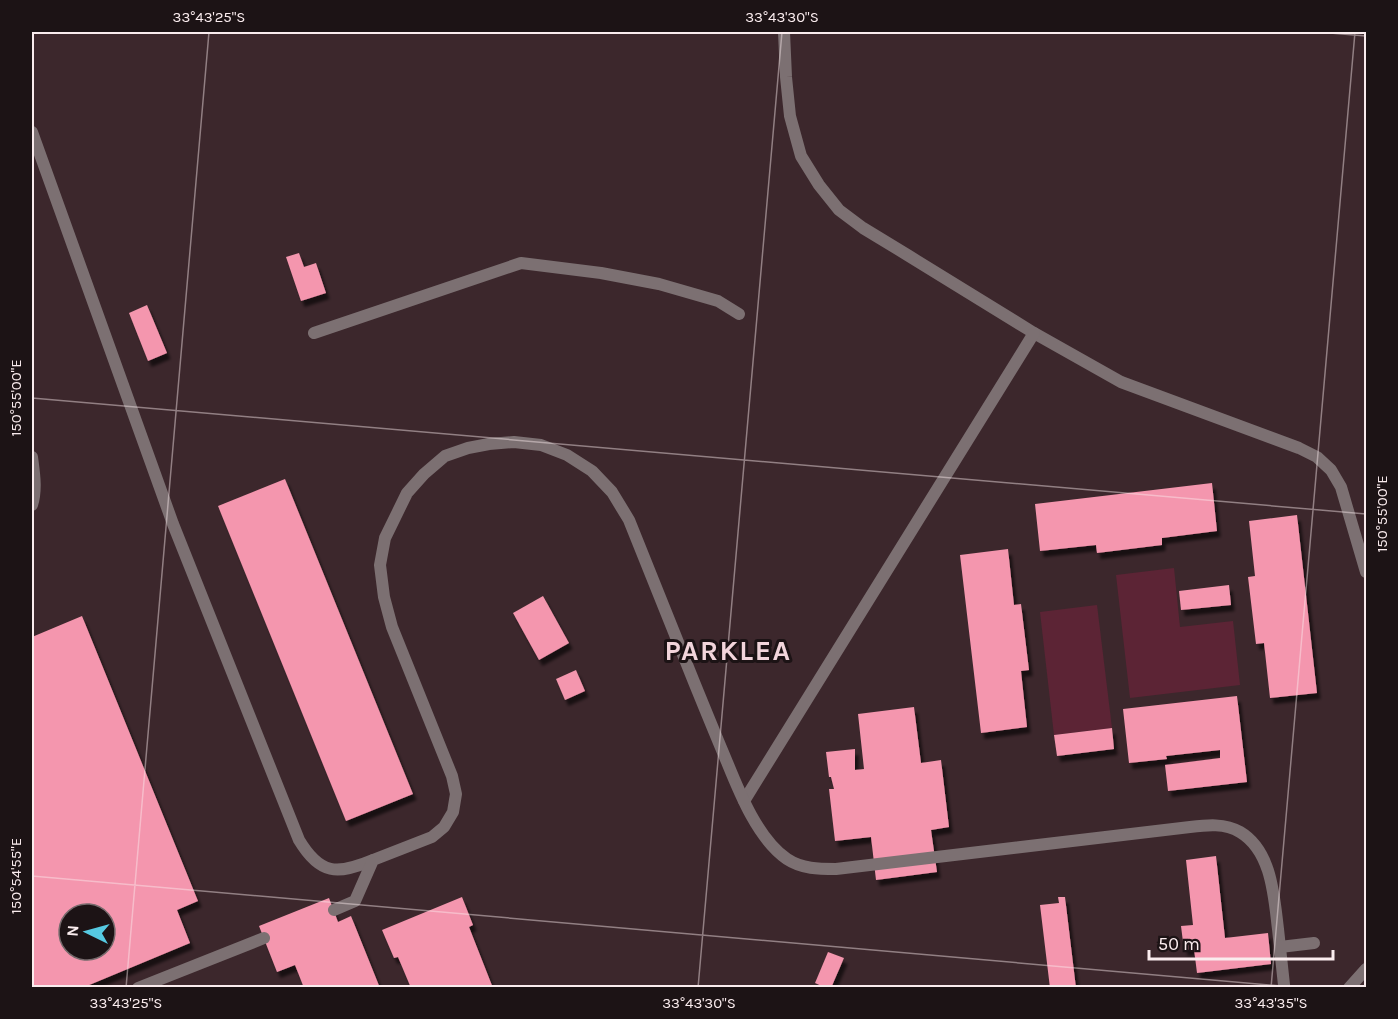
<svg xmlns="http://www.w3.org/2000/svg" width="1398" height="1019" font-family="Karla,sans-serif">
<defs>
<filter id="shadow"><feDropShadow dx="3.5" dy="6" stdDeviation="1.5" flood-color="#0009"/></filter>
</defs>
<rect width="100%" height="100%" fill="#3c272c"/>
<g fill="#5c2435">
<path d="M1174 568 1180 627 1233 621 1240 685 1130 698 1116 575Z"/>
<path d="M1097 605 1112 728 1054 735 1040 612Z"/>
</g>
<g fill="#f496ae" fill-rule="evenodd" filter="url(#shadow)">
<path d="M299 253 304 267 316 263 326 293 301 301 286 257Z"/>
<path d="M147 305 167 353 148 361 129 313Z"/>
<path d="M285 479 413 794 346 821 218 506Z"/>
<path d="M1212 483 1217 531 1162 538V545L1097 553 1096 545 1040 551 1035 504Z"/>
<path d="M1297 515 1317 693 1270 698 1264 643 1256 644 1248 577 1255 576 1249 521Z"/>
<path d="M1008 549 1014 605 1021 604 1029 670 1021 671 1027 727 981 733 960 555Z"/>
<path d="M1229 585 1231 605 1181 610 1179 591Z"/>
<path d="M543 596 569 643 539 660 513 613Z"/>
<path d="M82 616 198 901 177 910 190 943 82 988H32V637ZM69 914H105V950H69Z"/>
<path d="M576 670 585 691 565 700 556 679Z"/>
<path d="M1237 696 1247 782 1168 791 1165 765 1220 758V750L1166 756 1167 759 1129 763 1123 709Z"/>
<path d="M914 707 921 763 941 760 949 827 931 830 937 872 876 880 871 837 835 841 829 789H834L831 777H829L826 752 855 749V770L864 769 858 714Z"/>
<path d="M1112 728 1114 749 1057 756 1054 735Z"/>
<path d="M1216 856 1225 938 1268 933 1271 964 1197 973 1194 949 1184 950 1181 926 1193 925 1186 860Z"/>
<path d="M462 897 473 925 469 927 493 988H411L398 957 394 958 382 930Z"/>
<path d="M1058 897H1065L1076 988H1050L1040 905 1059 903Z"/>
<path d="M329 898 338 922 351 916 380 988H304L295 965 277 972 259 926Z"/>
<path d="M828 952 844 958 831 988H826L815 983Z"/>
</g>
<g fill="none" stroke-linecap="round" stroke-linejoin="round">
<g stroke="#7c7072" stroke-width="12">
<path d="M784 32 786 77 790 116 801 156 819 185 839 210 863 228 909 256 1034 333 1121 382 1299 448 1317 457 1331 470 1341 487 1366 572"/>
<path d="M32 132 173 524 299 840C320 875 337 875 373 860"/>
<path d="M314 333 521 263 601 273 659 284 718 301 739 314"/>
<path d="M32 457C34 473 37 489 32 505"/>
<path d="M744 801 1034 333"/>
<path d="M334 910 355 901 373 860 432 837 444 827 453 812 456 794 452 776 392 627 384 597 380 565 385 538 407 493 424 474 445 456 468 448 489 444 514 442 541 445 567 455 592 471 612 492 629 520C651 574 672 628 694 682 705 709 716 736 727 762 740 794 758 839 787 859 802 869 819 869 836 869L1190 827C1207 825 1225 823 1240 832 1272 851 1274 897 1278 929 1280 948 1282 966 1284 985"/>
<path d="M1280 947 1314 943"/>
<path d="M138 988 264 938"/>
<path d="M1349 988 1366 969"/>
</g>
</g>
<path fill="none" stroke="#faecee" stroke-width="1.5" stroke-opacity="0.45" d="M1318 32 1366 36M32 398 1366 514M32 876 1304 988M126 988 209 32M698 988 782 32M1271 988 1355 32"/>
<g text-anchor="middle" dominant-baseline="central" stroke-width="6" stroke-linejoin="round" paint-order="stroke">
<g font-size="28" font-weight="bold" letter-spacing="1.5" fill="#f2d5db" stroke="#1c1315">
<text x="728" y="650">PARKLEA</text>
</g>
</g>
<rect width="1398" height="1019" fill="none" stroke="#1c1315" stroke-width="66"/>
<g transform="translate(87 932) rotate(275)"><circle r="28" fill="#1c1315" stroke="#756a6c" stroke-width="1.5"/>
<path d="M0-4.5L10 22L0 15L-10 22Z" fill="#56c9e1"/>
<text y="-9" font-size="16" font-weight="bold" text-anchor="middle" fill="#faecee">N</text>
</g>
<path d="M1149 950v9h184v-9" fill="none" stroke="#faecee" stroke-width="3"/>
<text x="1158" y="950" font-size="18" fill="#faecee" stroke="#1c1315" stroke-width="4.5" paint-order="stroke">50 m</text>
<rect x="33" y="33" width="1332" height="953" fill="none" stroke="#faecee" stroke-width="2"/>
<g font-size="15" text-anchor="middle" fill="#faecee">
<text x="209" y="22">33°43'25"S</text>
<text x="782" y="22">33°43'30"S</text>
<text transform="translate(16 398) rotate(-90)" y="5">150°55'00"E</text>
<text transform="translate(1382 514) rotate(-90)" y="5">150°55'00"E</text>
<text transform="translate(16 876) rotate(-90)" y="5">150°54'55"E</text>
<text x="126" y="1008">33°43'25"S</text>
<text x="699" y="1008">33°43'30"S</text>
<text x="1271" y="1008">33°43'35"S</text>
</g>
</svg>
